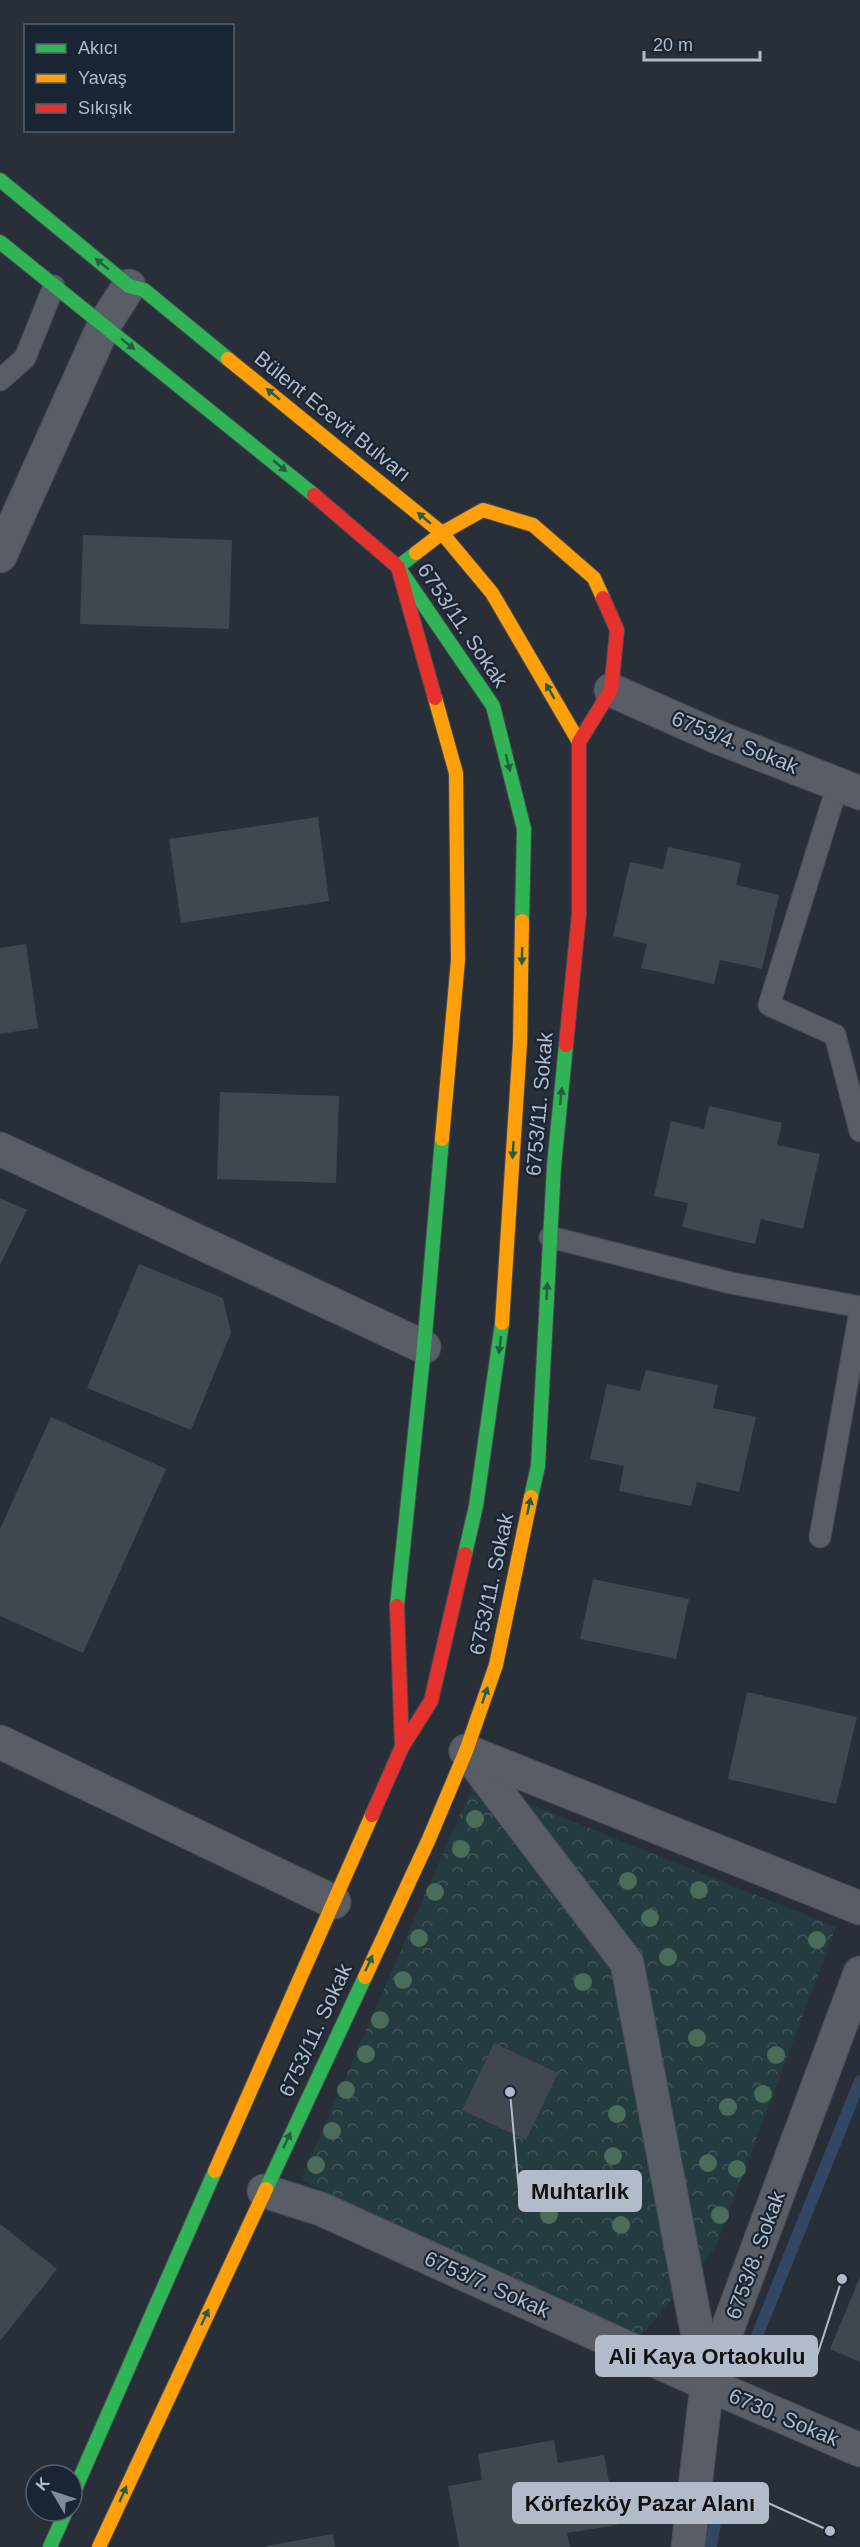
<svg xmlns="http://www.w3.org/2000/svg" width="860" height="2547" font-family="Arial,sans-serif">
<defs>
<pattern id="park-crowns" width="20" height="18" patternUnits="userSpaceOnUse" patternTransform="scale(1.5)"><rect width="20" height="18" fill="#243b3f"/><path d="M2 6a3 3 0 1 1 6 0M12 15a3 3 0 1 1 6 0" fill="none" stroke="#415559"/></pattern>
</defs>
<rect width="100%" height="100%" fill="#282f38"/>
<path fill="url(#park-crowns)" d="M474 1782 836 1927 715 2249 639 2338 301 2180Z"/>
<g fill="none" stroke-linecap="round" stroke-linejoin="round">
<g stroke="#324763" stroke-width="12">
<path d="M750 2353 860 2081"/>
<path d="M711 2547 720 2493"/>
</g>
</g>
<g fill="#41474e">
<path d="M83 535 232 540 229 629 80 624Z"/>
<path d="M318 817 329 901 181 923 169 839Z"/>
<path d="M668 847 741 863 736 885 779 895 762 969 720 960 714 984 641 968 647 944 613 936 630 862 663 869Z"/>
<path d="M26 944 38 1028 0 1034V948Z"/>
<path d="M220 1092 339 1096 336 1183 217 1179Z"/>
<path d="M709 1106 782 1123 777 1145 820 1154 803 1229 761 1219 755 1244 682 1227 688 1203 654 1196 671 1121 704 1129Z"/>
<path d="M0 1198 27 1210 0 1265Z"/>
<path d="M139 1264 223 1298 231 1333 191 1430 87 1388Z"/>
<path d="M646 1370 718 1385 713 1408 756 1417 739 1492 697 1482 691 1506 619 1491 624 1466 590 1459 607 1384 640 1391Z"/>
<path d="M51 1417 166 1469 83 1653 0 1616V1529Z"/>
<path d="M593 1579 689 1599 676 1659 580 1639Z"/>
<path d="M747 1692 857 1717 836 1804 728 1779Z"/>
<path d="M494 2043 558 2073 526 2140 462 2110Z"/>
<path d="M0 2224 57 2269 0 2341Z"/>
<path d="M860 2277V2362L830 2349Z"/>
<path d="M554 2440 558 2463 604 2455 617 2525 567 2533 570 2547H459L448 2486 482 2480 478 2454Z"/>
<path d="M333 2534 335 2547H266V2546Z"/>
</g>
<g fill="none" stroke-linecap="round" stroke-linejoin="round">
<defs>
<g id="lane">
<path d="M0 380 25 358 54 286"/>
<path d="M838 784 769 1005 835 1035 860 1131"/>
<path d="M550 1237 731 1283 860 1307"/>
<path d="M820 1537 860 1311"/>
</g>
<g id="street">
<path d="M0 556 104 325 129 286"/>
<path d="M611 690 717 737 860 793"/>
<path d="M0 1149 424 1347"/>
<path d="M0 1742 334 1902"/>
<path d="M466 1751 627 1963 707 2384"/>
<path d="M466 1751 860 1908"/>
<path d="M264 2191 321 2209 707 2384 860 2450"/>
<path d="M688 2547 707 2384 860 1973"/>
</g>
<g id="fast">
<path d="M0 180 129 286 144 290 228 359"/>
<path d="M0 242 314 495"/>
<path d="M416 553 398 567 493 706 524 829 522 921"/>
<path d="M531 1497 538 1466 554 1166 566 1045"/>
<path d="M465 1554 476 1506 502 1323"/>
<path d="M397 1606 424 1347 442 1139"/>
<path d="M266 2189 365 1977"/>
<path d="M72 2496 215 2171"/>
<path d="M50 2547 66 2511"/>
</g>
<g id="slow">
<path d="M228 359 442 533 492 593 579 742"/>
<path d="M416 553 442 533 483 510 533 525 594 578 603 598"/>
<path d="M435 698 456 773 458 960 442 1139"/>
<path d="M502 1323 520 1043 522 921"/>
<path d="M365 1977 429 1839 466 1751 496 1665 531 1497"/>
<path d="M215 2171 372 1815"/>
<path d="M99 2547 266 2189"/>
</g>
<g id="jam">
<path d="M314 495 398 567 435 698"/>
<path d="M566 1045 579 914V742L611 690 617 630 603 598"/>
<path d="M397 1606 402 1747"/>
<path d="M372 1815 402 1747 431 1701 465 1554"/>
</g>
</defs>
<use href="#lane" stroke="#464b52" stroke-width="23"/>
<use href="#street" stroke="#464b52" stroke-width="35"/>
<use href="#fast" stroke="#464b52" stroke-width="16"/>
<use href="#slow" stroke="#464b52" stroke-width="16"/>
<use href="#jam" stroke="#464b52" stroke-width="16"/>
<use href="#lane" stroke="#585d66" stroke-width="21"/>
<use href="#street" stroke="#585d66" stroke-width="33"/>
<use href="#fast" stroke="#30b455" stroke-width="14"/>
<use href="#slow" stroke="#ff9f0a" stroke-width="14"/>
<use href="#jam" stroke="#e5322d" stroke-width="14"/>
</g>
<g fill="#4a6c58">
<circle cx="475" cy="1819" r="9"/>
<circle cx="461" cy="1849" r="9"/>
<circle cx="628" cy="1881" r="9"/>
<circle cx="699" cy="1890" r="9"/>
<circle cx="435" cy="1892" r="9"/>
<circle cx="650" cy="1918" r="9"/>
<circle cx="419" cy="1938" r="9"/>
<circle cx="817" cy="1940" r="9"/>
<circle cx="668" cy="1957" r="9"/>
<circle cx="403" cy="1980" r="9"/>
<circle cx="583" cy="1982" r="9"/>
<circle cx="380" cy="2020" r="9"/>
<circle cx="697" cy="2038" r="9"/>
<circle cx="366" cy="2054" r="9"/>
<circle cx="776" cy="2055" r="9"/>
<circle cx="346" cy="2090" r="9"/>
<circle cx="763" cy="2094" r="9"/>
<circle cx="728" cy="2107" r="9"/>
<circle cx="617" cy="2114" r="9"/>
<circle cx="332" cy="2131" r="9"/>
<circle cx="613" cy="2156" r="9"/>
<circle cx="708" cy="2163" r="9"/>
<circle cx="316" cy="2165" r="9"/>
<circle cx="737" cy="2169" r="9"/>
<circle cx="549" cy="2215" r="9"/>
<circle cx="720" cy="2215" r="9"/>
<circle cx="621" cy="2225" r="9"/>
</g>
<defs><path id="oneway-solid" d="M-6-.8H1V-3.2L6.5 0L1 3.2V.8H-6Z" transform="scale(1.5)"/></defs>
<g fill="#235e41">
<use href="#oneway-solid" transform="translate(102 264) rotate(-141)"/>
<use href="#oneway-solid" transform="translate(128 344) rotate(39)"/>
<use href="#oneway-solid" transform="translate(273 394) rotate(-141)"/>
<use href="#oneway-solid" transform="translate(280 466) rotate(40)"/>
<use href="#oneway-solid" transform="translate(424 518) rotate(-140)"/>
<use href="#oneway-solid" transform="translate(550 691) rotate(-120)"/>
<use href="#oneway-solid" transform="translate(508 763) rotate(76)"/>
<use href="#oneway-solid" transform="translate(522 956) rotate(91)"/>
<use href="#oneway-solid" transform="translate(561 1096) rotate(-84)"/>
<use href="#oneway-solid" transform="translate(513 1150) rotate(94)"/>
<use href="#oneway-solid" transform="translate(547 1291) rotate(-87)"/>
<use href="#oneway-solid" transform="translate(500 1345) rotate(97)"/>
<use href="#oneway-solid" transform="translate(529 1506) rotate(-78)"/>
<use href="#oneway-solid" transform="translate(485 1695) rotate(-71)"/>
<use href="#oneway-solid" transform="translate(369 1963) rotate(-65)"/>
<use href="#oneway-solid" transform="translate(287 2140) rotate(-65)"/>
<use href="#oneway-solid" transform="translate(205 2317) rotate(-65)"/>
<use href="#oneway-solid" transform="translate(123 2494) rotate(-66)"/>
</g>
<g text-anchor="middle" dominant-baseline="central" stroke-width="4.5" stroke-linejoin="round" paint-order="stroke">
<g font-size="21" fill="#b1bbca" stroke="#1a2533">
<text transform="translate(333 416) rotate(39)">Bülent Ecevit Bulvarı</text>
<text transform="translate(463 625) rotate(56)">6753/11. Sokak</text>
<text transform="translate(735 742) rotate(22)">6753/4. Sokak</text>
<text transform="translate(539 1104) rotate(-85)">6753/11. Sokak</text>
<text transform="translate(491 1584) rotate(-78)">6753/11. Sokak</text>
<text transform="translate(315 2030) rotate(-65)">6753/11. Sokak</text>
<text transform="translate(755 2255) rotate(-70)">6753/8. Sokak</text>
<text transform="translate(487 2284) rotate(24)">6753/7. Sokak</text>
<text transform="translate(784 2417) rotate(23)">6730. Sokak</text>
</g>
</g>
<path fill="none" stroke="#b1bbca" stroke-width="2" d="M510 2092L519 2191M842 2279L817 2356M830 2531L768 2503"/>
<g fill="#b1bbca" stroke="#1a2533" stroke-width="2">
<circle cx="510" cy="2092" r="6"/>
<circle cx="842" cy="2279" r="6"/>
<circle cx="830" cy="2531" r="6"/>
</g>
<g fill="#b1bbca" stroke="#b1bbca" stroke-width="2">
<rect x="519" y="2171" width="122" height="40" rx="6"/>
<rect x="596" y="2336" width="221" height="40" rx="6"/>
<rect x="513" y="2483" width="255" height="40" rx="6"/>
</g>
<g font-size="22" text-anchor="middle" font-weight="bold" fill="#111">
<text x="580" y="2199">Muhtarlık</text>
<text x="707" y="2364">Ali Kaya Ortaokulu</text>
<text x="640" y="2511">Körfezköy Pazar Alanı</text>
</g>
<rect x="24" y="24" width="210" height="108" fill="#1a2533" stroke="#56616f" stroke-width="1.5"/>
<rect x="36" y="44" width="30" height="9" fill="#30b455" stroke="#56616f" stroke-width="1.5"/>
<text x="78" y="54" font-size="18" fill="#b1bbca">Akıcı</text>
<rect x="36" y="74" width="30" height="9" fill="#ff9f0a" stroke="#56616f" stroke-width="1.5"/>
<text x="78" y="84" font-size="18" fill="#b1bbca">Yavaş</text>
<rect x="36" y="104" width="30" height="9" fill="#e5322d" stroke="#56616f" stroke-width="1.5"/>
<text x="78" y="114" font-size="18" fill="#b1bbca">Sıkışık</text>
<g transform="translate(54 2493) rotate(309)"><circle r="28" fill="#1a2533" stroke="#56616f" stroke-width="1.5"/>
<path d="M0-4.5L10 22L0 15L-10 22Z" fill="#818a97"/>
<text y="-9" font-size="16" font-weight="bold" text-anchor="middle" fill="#b1bbca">K</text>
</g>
<path d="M644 51v9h116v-9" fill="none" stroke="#b1bbca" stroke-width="3"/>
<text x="653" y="51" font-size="18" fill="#b1bbca" stroke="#1a2533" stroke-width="4.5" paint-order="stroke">20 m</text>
</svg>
